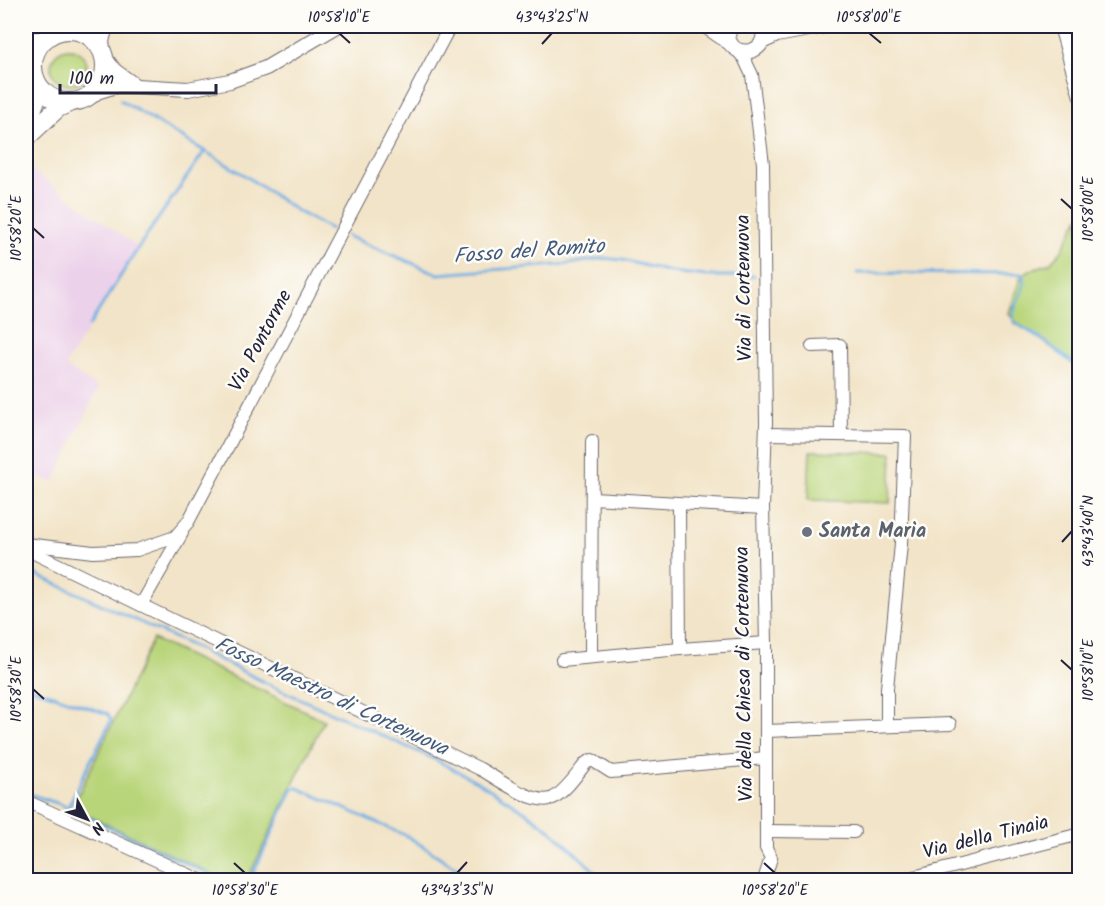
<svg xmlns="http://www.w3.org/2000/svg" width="1105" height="906" font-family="Kalam,sans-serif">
<rect width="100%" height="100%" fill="#fdfcf7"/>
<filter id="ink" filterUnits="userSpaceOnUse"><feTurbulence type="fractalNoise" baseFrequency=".0167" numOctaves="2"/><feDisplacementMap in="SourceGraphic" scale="12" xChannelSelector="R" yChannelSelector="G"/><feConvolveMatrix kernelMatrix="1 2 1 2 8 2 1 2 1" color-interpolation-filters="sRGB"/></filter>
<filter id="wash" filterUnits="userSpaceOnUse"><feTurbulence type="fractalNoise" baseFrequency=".008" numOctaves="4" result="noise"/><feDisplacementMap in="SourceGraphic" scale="24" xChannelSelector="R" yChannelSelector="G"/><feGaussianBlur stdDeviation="1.35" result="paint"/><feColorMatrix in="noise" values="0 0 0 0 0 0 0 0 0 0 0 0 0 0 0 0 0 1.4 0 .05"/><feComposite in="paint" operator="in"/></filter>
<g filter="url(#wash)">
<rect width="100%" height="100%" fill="#f2e4c8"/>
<path fill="#ecd1ea" d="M26 166 139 248 65 366 98 388 54 482 26 473Z"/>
<g fill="#b9d57a" stroke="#6e7c5a" stroke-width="1.5">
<circle cx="69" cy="67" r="18"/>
<path d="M1079 217V367L1016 322 1009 313 1020 279 1028 271 1050 263 1062 250Z"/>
<path d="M810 451 892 453 890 503 808 500Z"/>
<path d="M153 639 324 720 247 880H224L72 808Z"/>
</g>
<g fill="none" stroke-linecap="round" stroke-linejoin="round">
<g stroke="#71afe4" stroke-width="3">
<path d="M120 100 244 175 300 213 331 229"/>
<path d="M347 236 438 274 569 264 603 258 622 260 671 272 707 276H754"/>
<path d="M857 273 1022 274C1030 289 1009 306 1014 322L1046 342 1080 369"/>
<path d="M89 326 142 242 204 152"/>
<path d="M26 570 190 645 274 687 432 758 478 782 527 813 553 832 604 880"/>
<path d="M26 686 108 714 111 720 68 807"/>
<path d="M26 793 60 804 222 880"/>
<path d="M250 880 293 788H298L407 836 475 880"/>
</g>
</g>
</g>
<g filter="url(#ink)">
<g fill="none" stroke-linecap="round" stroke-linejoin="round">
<defs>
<g id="minor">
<path d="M1060 26 1080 97"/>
<path d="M26 38H46"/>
<path d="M735 48 744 58 752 75 763 164 766 423 763 508 766 643V848L771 858 764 880"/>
<path d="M26 58 33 66"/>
<path d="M812 346 840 345 841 435"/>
<path d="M766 434 905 436 901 544 887 688V726"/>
<path d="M593 498 763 508"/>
<path d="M679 504 680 649"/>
<path d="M26 544 93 552 137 550 175 537 188 522 450 26"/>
<path d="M26 549 141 605 182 533"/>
<path d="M141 605 480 769C497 778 535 807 553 798 566 791 577 774 586 763L592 760 611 772 766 758"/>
<path d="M591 656 592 441"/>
<path d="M562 660 680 649 766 643"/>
<path d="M766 731 950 724"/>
<path d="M26 801 200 880"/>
<path d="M766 831 854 832"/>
<path d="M902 880 1080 834"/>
</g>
<g id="tertiary">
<path d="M705 26 731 44"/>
<path d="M730 26C718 60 773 60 762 26"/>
<path d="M762 42 777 35 825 26"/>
<path d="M105 58 115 71 133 84"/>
<path d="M93 93 119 85 188 89 230 81 266 68 337 26"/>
</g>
<g id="primary">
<circle cx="69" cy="66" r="36"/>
<path d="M101 49 100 41 104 26"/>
<path d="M26 127 37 97 35 78"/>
<path d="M26 138 58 108 71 102"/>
</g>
</defs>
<use href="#minor" stroke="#6b666c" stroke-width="14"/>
<use href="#tertiary" stroke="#6b666c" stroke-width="16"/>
<use href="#primary" stroke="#6b666c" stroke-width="20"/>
<use href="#minor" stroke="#fff" stroke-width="12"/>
<use href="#tertiary" stroke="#fff" stroke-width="14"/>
<use href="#primary" stroke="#fff" stroke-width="18"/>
</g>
</g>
<path fill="none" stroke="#22223b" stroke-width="2" d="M339 33 350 43M869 33 881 43M542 44 552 33M1061 199 1072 209M33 228 44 238M1062 542 1072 531M1061 660 1072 670M33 689 44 699M234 863 245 873M764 863 775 873M457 873 467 862"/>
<circle fill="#6b7280" stroke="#fdfcf7" stroke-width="2" cx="807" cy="532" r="6"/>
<g text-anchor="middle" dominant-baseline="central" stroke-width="5" stroke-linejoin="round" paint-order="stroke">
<g font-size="20" fill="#22223b" stroke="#fdfcf7">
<text transform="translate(745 288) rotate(-91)">Via di Cortenuova</text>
<text transform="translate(261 341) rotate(-62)">Via Pontorme</text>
<text transform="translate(745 674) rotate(-91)">Via della Chiesa di Cortenuova</text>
<text transform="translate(986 838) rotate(-14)">Via della Tinaia</text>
</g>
<g font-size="20" font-weight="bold" fill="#5b616d" stroke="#fdfcf7" text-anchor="start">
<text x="819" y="532">Santa Maria</text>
</g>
<g font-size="21" font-style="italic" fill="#425a7f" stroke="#fdfcf7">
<text transform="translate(529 252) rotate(-4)">Fosso del Romito</text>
<text transform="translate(331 697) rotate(25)">Fosso Maestro di Cortenuova</text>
</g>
</g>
<rect width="1105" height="906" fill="none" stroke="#fdfcf7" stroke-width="66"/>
<g transform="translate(87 819) rotate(131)" stroke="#fdfcf7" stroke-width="4.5" paint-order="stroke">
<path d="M0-4.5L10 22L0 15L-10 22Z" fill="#22223b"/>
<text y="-9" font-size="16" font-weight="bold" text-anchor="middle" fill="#22223b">N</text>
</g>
<path d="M60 84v9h156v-9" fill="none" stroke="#22223b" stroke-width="3"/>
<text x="69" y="84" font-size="18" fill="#22223b" stroke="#fdfcf7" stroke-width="4.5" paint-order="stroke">100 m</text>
<rect x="33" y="33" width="1039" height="840" fill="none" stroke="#22223b" stroke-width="2"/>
<g font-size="15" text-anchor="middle" fill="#22223b">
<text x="339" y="22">10°58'10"E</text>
<text x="552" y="22">43°43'25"N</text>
<text x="869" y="22">10°58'00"E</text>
<text transform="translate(1088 209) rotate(-90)" y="5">10°58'00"E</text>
<text transform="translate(16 228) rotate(-90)" y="5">10°58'20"E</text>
<text transform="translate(1088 531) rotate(-90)" y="5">43°43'40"N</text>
<text transform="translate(1088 670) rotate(-90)" y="5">10°58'10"E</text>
<text transform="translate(16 689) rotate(-90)" y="5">10°58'30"E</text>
<text x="245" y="895">10°58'30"E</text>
<text x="457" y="895">43°43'35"N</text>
<text x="775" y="895">10°58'20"E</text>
</g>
</svg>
